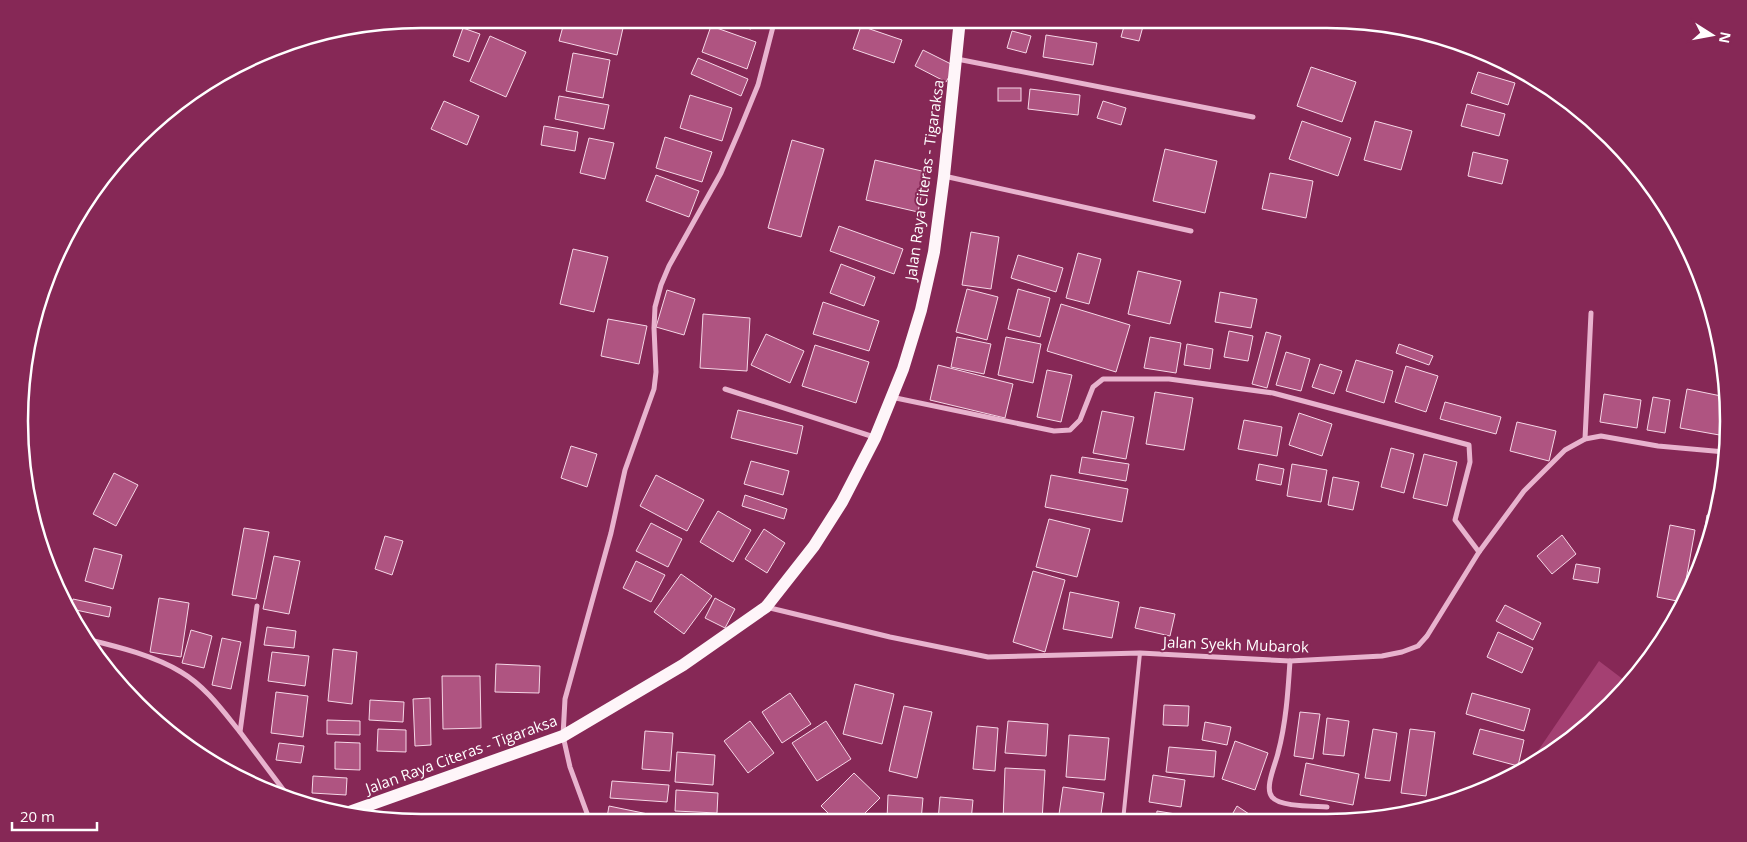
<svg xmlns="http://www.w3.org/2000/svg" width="1747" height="842" font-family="'Open Sans',sans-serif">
<rect width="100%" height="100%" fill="#862856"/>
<path fill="#a44072" d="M1599 661 1628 683 1571 740 1529 764Z"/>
<g fill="#af5481" stroke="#f6d7e7">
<path d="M565 19H583L623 28 617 55 559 41Z"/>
<path d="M718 19H753L751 29 717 22Z"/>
<path d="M1126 19H1145L1139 41 1121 37Z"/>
<path d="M711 26 756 42 747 69 702 52Z"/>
<path d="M861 26 902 40 894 63 853 49Z"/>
<path d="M463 28 480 34 469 62 453 56Z"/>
<path d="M1012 31 1031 36 1026 53 1007 48Z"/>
<path d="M1046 35 1097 43 1093 65 1043 57Z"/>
<path d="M490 36 526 52 506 97 470 81Z"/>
<path d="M923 50 955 66 946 82 915 66Z"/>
<path d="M573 53 610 60 603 98 566 91Z"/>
<path d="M698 58 748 79 741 96 691 74Z"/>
<path d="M1311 67 1356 82 1342 122 1297 106Z"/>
<path d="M1478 72 1515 83 1508 105 1471 93Z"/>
<rect x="998" y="88" width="23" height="13"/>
<path d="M1030 89 1080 95 1078 115 1028 109Z"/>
<path d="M690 95 732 108 722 141 680 128Z"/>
<path d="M559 96 609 105 604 129 555 119Z"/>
<path d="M444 101 479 116 467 145 431 129Z"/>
<path d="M1103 101 1126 108 1121 125 1097 118Z"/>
<path d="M1467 104 1505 114 1499 136 1461 126Z"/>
<path d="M1302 121 1351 138 1338 176 1289 159Z"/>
<path d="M1375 121 1412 131 1401 170 1364 160Z"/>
<path d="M544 126 578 132 575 151 541 145Z"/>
<path d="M665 137 712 152 702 182 656 168Z"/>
<path d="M589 138 614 143 605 179 580 173Z"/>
<path d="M792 140 824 149 801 237 768 228Z"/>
<path d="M1165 149 1217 161 1205 213 1153 201Z"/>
<path d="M1473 152 1508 160 1502 184 1468 176Z"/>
<path d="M875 160 926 172 918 212 866 200Z"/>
<path d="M1270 173 1313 181 1306 218 1262 209Z"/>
<path d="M656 175 699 191 689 217 646 201Z"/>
<path d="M839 226 903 249 894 274 830 251Z"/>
<path d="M971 232 999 237 991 289 962 285Z"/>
<path d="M573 249 608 257 594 312 560 304Z"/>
<path d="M1078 253 1101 259 1089 304 1066 298Z"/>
<path d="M1018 255 1063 268 1056 292 1011 278Z"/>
<path d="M841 264 875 277 864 306 830 293Z"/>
<path d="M1138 271 1181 281 1170 324 1128 314Z"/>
<path d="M967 289 998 297 987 340 956 332Z"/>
<path d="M1018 289 1050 298 1040 337 1008 329Z"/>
<path d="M667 290 695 299 684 335 656 327Z"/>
<path d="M1220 292 1257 299 1251 328 1215 322Z"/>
<path d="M823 302 879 321 869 351 813 334Z"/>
<path d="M1061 304 1130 325 1116 372 1047 351Z"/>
<path d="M703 314 750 318 747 371 700 368Z"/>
<path d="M608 319 647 326 639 364 601 356Z"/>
<path d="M1229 331 1253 336 1248 361 1224 357Z"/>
<path d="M1266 332 1281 336 1267 388 1252 384Z"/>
<path d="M766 334 804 351 790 383 751 365Z"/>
<path d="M957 337 991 344 984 374 951 367Z"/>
<path d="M1006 337 1041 344 1033 383 998 375Z"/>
<path d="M1150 337 1181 343 1176 373 1144 368Z"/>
<path d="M1187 344 1213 349 1210 369 1184 365Z"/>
<path d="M1399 344 1433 356 1429 365 1396 353Z"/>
<path d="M815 345 869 362 856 403 802 386Z"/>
<path d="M1286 352 1310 359 1301 391 1276 385Z"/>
<path d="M1356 360 1393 371 1384 403 1346 391Z"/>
<path d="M1320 364 1342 371 1334 394 1312 387Z"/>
<path d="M938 365 1013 384 1005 418 930 400Z"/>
<path d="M1406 366 1438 376 1426 412 1395 402Z"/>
<path d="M1047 370 1072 375 1061 422 1037 417Z"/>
<path d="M1687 389 1726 397 1728 421 1725 436 1680 428Z"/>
<path d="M1155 392 1193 398 1184 450 1146 444Z"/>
<path d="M1604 394 1641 400 1637 428 1600 422Z"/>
<path d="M1653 397 1670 400 1665 433 1647 430Z"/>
<path d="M1445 402 1501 417 1496 434 1440 419Z"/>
<path d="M738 410 803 426 797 454 731 438Z"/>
<path d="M1102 411 1134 417 1126 459 1093 453Z"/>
<path d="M1299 413 1332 424 1322 456 1289 445Z"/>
<path d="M1244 420 1282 427 1277 456 1238 449Z"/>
<path d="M1517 422 1556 431 1549 461 1510 451Z"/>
<path d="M571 446 597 454 587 487 561 478Z"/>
<path d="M1391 448 1414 454 1404 493 1381 487Z"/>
<path d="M1424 454 1457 462 1447 506 1413 498Z"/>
<path d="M1082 457 1129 464 1126 481 1079 473Z"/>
<path d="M751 461 789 471 783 495 744 484Z"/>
<path d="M1259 464 1284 469 1281 485 1256 480Z"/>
<path d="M1292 464 1327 470 1321 502 1287 496Z"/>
<path d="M114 473 138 485 116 526 93 514Z"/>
<path d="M656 475 704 500 687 531 640 506Z"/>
<path d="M1051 475 1128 489 1122 522 1045 507Z"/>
<path d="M1333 477 1359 482 1353 510 1328 505Z"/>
<path d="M745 495 787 509 784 519 742 506Z"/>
<path d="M718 511 751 530 733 562 700 542Z"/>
<path d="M1707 515 1716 516 1697 575Z"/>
<path d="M1049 519 1090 529 1077 577 1036 567Z"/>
<path d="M651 523 682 539 668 567 636 551Z"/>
<path d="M1670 525 1695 530 1682 602 1657 597Z"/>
<path d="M244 528 269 532 256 599 232 595Z"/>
<path d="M764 529 785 543 767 573 745 559Z"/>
<path d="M1562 535 1576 554 1552 574 1537 556Z"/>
<path d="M385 536 403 541 392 575 375 569Z"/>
<path d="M94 548 122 555 113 589 85 581Z"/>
<path d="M274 556 300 561 289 614 263 609Z"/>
<path d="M636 561 665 575 651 602 623 588Z"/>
<path d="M1576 564 1600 568 1598 583 1573 579Z"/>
<path d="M1033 571 1065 580 1045 652 1013 642Z"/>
<path d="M681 574 712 596 684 634 654 612Z"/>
<path d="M1070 592 1119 602 1112 638 1063 629Z"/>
<path d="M159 598 189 603 181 657 150 652Z"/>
<path d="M715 598 735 609 725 628 705 618Z"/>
<path d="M73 599 111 607 109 617 71 609Z"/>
<path d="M1505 605 1541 623 1533 640 1496 621Z"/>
<path d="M1140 607 1175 614 1170 636 1135 628Z"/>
<path d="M267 627 296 631 294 648 264 645Z"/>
<path d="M191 630 212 636 204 668 182 663Z"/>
<path d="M1498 632 1533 648 1522 673 1487 657Z"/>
<path d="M222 638 241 642 231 689 212 685Z"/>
<path d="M333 649 357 652 352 704 328 701Z"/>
<path d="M272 652 309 656 305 686 268 681Z"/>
<path d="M496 664 540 666 539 693 495 692Z"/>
<path d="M442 676H480L481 728 443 729Z"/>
<path d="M855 684 894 694 882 744 843 734Z"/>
<path d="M276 692 308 696 303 737 271 733Z"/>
<path d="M790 693 811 724 782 743 762 712Z"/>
<path d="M1472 693 1530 709 1524 731 1466 714Z"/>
<path d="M430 698 431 745 415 746 413 699Z"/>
<path d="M370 700 404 702 403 722 369 720Z"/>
<path d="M1164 705 1189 706 1188 726 1163 725Z"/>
<path d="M904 706 932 712 917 778 889 771Z"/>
<path d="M1300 712 1320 714 1313 759 1294 756Z"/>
<path d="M1327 718 1349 721 1344 756 1323 754Z"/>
<path d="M327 720 360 721V735L327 734Z"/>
<path d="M750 721 774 753 748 773 724 741Z"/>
<path d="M826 721 851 759 817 781 792 743Z"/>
<path d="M1008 721 1048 724 1046 756 1005 753Z"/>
<path d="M1205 722 1231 727 1227 745 1202 740Z"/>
<path d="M977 726 998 728 995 771 973 769Z"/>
<path d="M378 729 406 730V752L377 751Z"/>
<path d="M1373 729 1397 733 1390 781 1365 778Z"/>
<path d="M1410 729 1435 732 1426 796 1401 793Z"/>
<path d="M1480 729 1524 740 1518 766 1473 754Z"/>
<path d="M645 731 673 733 670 771 642 769Z"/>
<path d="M1069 735 1109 738 1105 780 1066 777Z"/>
<path d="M1235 741 1268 753 1255 790 1222 779Z"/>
<path d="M335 742 360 743V770L335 769Z"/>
<path d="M279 743 304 746 301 763 276 760Z"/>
<path d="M1169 747 1216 751 1214 777 1166 772Z"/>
<path d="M677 752 715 755 713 785 675 782Z"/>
<path d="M1306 763 1359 774 1353 805 1300 795Z"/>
<path d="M1005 768 1045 770 1042 821H1003Z"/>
<path d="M854 773 880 798 856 822H837L821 806Z"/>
<path d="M1153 775 1185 780 1181 807 1149 802Z"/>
<path d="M313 776 347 778 346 795 312 793Z"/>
<path d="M612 781 669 785 667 802 610 798Z"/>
<path d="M1063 787 1104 793 1100 821H1058Z"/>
<path d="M676 790 718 793 717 813 675 811Z"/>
<path d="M888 795 923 798 921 821 887 820Z"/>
<path d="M940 797 973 800 971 821H938Z"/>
<path d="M609 806 682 821 681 822 606 823Z"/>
<path d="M1237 806 1258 820H1229Z"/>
<path d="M1157 811 1207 819V820L1156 821Z"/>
<path d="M469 817 498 818V823H468Z"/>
</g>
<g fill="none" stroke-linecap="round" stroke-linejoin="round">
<path stroke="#e8b3ce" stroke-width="4" d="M1123 821 1140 653"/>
<g stroke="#e8b3ce" stroke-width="5">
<path d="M957 59 1253 117"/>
<path d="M944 176 1191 231"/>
<path d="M725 389 874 437"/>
<path d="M891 397 1054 431 1070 430 1080 420 1093 387 1103 379H1169L1273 393 1469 445 1470 462 1455 520 1479 552"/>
<path d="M1585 439 1591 313"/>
<path d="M257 606 240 732 291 800"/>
<path d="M766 607 890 637 988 657 1140 653 1290 661 1382 656 1402 652 1418 646 1427 636 1479 552 1524 491 1565 450 1585 439 1601 436 1658 446 1725 452"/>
<path d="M90 640C119 647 155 656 181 672 205 686 223 711 240 732"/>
<path d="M1290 661C1288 692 1286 723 1278 753 1276 763 1264 788 1272 797 1280 807 1313 806 1327 807"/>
<path d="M587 823 588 816 570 767 563 736 565 699 611 533 625 470 654 389 656 372 654 328 655 307 661 285 669 266 721 173 740 129 758 85 775 19"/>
</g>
<path stroke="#fef5f9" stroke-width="12" d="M341 815 563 736 683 665 766 607 814 546 842 502 875 438 903 369 921 310 934 252 944 176 960 19"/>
</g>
<g text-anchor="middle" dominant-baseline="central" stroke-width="4" stroke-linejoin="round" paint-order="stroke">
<g font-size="15" fill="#fff" stroke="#862856">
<text transform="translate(924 180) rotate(-82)">Jalan Raya Citeras - Tigaraksa</text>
<text transform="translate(1236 644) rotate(2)">Jalan Syekh Mubarok</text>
<text transform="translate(461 754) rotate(-20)">Jalan Raya Citeras - Tigaraksa</text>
</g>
</g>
<path d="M0 0H1747V842H0ZM421 28H1327A393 393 0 0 1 1720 421V421A393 393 0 0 1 1327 814H421A393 393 0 0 1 28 421V421A393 393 0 0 1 421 28Z" fill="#862856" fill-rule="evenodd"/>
<path fill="none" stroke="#fff" stroke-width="2.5" d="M421 28H1327A393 393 0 0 1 1720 421V421A393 393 0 0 1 1327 814H421A393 393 0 0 1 28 421V421A393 393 0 0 1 421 28Z"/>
<g transform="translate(1712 35) rotate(101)" stroke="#862856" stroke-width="4" paint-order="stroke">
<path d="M0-4L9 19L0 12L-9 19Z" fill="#ffffff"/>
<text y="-8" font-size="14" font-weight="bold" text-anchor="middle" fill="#ffffff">N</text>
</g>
<path d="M12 822v8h85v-8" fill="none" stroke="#ffffff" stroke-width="2.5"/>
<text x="20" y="822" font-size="15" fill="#ffffff" stroke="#862856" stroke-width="4" paint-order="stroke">20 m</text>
</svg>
